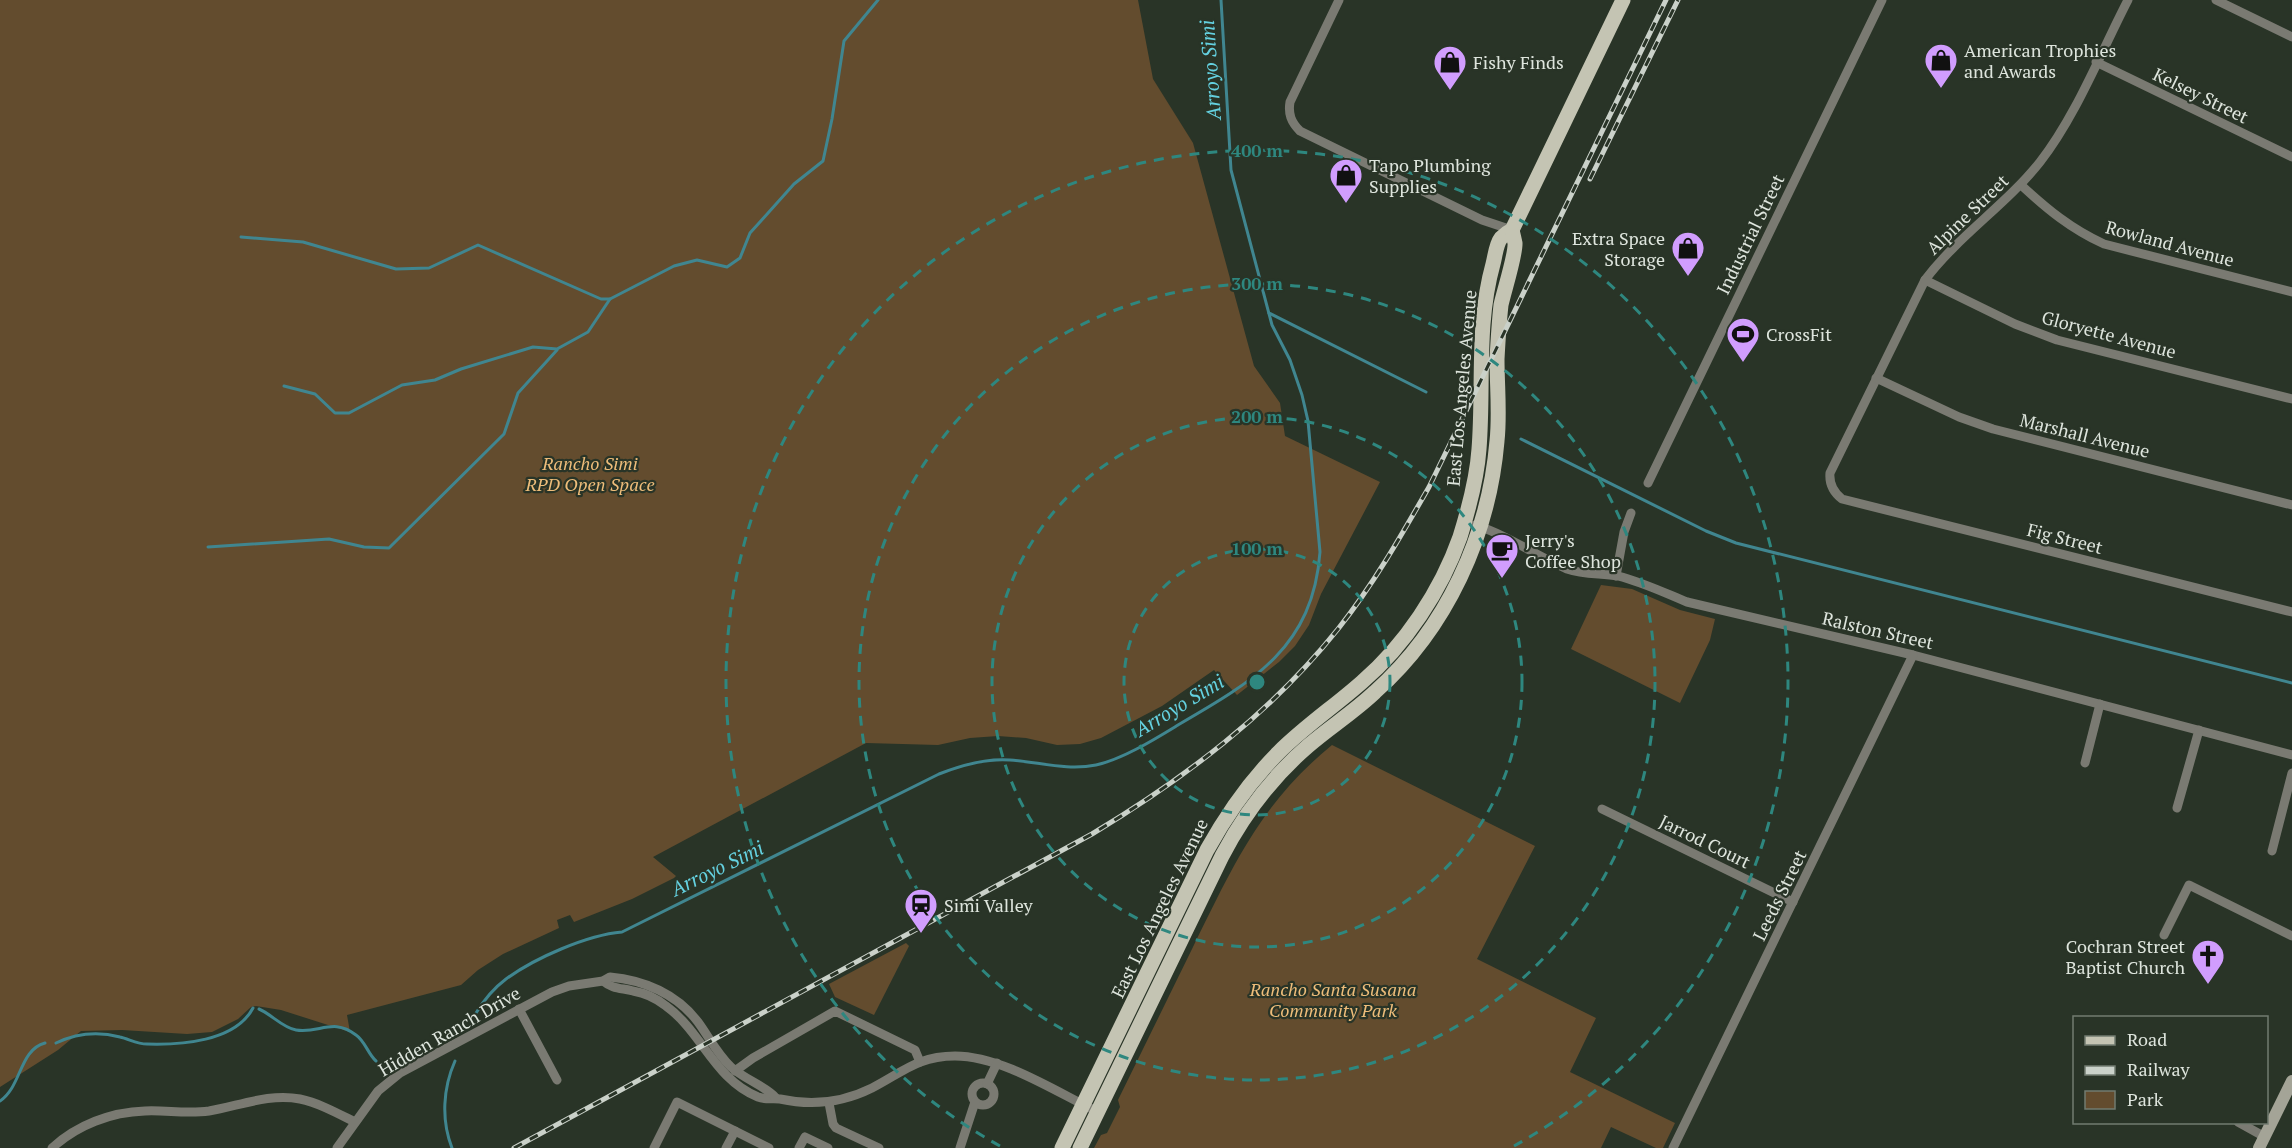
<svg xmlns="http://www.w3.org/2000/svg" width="2292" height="1148" font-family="'PT Serif',serif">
<rect width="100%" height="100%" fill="#293427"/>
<g fill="#634c2e">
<path d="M0 0H1138L1153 79 1193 143 1254 366 1280 403 1285 436 1380 482 1321 594 1309 625 1295 646 1279 662 1237 695 1214 670 1162 706 1101 738 1080 744 1057 745 1026 738 998 736 970 738 938 745 866 743 653 857 676 876 674 878 632 899 574 922 570 915 557 920 559 928 503 954 478 970 461 985 347 1015 350 1032 281 1010 256 1006 251 1007 238 1019 212 1032 187 1034 122 1030 81 1031 58 1050 0 1087Z"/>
<path d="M1601 585 1632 589 1680 610 1715 619 1710 640 1680 703 1571 649Z"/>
<path d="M1332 745 1535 846 1477 959 1596 1018 1570 1072 1675 1123 1663 1148H1656L1611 1127 1601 1148H1094L1101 1135 1107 1133 1120 1107 1118 1100C1143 1049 1168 998 1193 947 1233 866 1260 804 1332 745Z"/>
<path d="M906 943 909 946 874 1015 835 997 829 984Z"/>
</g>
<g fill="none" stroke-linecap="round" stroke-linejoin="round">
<g stroke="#408690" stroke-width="3">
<path d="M241 237 303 242 396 269 429 268 478 245 601 299H610"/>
<path d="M1269 313 1426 392"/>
<path d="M284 386 315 394 335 413H349L402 385 435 380 461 369 533 347 557 349 588 332 610 299 674 266 697 260 727 267 740 258 750 233 794 184 823 161 832 119 844 41 878 0"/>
<path d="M1521 439 1706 531 1736 543 2292 683"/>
<path d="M208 547 329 539 364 547 389 548 504 434 518 393 557 350"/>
<path d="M259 1009C271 1014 283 1028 296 1030 319 1034 333 1017 356 1035 365 1041 368 1054 376 1061"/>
<path d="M476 1013C484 1000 494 988 506 979 535 958 587 935 622 932L939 774C962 765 986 758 1010 760 1039 762 1067 771 1096 765 1123 759 1155 739 1178 725 1254 681 1313 647 1320 552L1308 421 1302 395 1290 360 1272 325 1231 170 1221 0"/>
<path d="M56 1043C77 1033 97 1031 120 1037 129 1039 137 1044 147 1044 180 1045 235 1042 253 1008"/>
<path d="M0 1101C22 1086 19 1050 45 1043"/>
<path d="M452 1148C441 1120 443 1088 455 1061"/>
</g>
<g stroke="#7a7a72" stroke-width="9">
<path d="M1339 0 1290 102C1288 114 1291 122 1300 131L1482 220 1512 230"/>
<path d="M2128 0C2101 52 2076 116 2040 162 2006 205 1958 236 1925 280L1830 473C1829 484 1833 492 1842 499L2292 612"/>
<path d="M2216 0 2292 37"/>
<path d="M2096 62 2292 157"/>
<path d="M2021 185C2047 209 2071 229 2104 244L2292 292"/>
<path d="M1925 280 2015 324 2057 340 2292 399"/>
<path d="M1876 378 1959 417 1993 429 2292 505"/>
<path d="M1648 483 1882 0"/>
<path d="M1475 525C1508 535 1536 556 1567 569 1584 575 1601 573 1618 576 1642 582 1665 593 1687 602L1913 655 2292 755"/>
<path d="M1616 576 1624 532 1631 513"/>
<path d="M2085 763 2100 704"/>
<path d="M2177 808 2199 730"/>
<path d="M1602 809 1793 902"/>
<path d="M2272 851 2292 773"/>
<path d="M2164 935 2189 885 2292 936"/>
<path d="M603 981C612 989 622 988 633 991 645 993 656 998 666 1006 702 1032 714 1079 758 1097 766 1100 772 1098 780 1099 812 1106 842 1103 872 1088 903 1072 918 1056 955 1056 1002 1056 1056 1092 1098 1112"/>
<path d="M519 1009 557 1080"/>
<path d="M735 1071 753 1058 835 1011 915 1050 920 1062"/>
<circle cx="983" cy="1094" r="11"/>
<path d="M987 1084 997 1063"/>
<path d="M829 1103 833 1124 836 1128 879 1148"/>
<path d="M2238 1122 2265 1137"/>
<path d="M52 1148C77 1125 111 1112 145 1111 166 1110 187 1114 209 1111 239 1106 269 1093 300 1099 319 1103 337 1113 355 1122"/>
<path d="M337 1148 378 1091 400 1073 552 992 569 986 603 981 610 977C644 980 677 994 698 1022 709 1037 717 1054 731 1067 744 1079 767 1087 776 1098"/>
<path d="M654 1148 677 1102 769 1148"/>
<path d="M726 1148 735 1131"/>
<path d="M799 1148 805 1137 828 1148"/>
<path d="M960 1148 975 1102"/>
<path d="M1673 1148 1913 655"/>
</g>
<path stroke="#a4a497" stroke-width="12" d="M2259 1148 2292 1081"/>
<g stroke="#c4c4b3" stroke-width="15">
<path d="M1062 1148 1207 850C1227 814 1250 781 1279 752 1305 726 1335 706 1362 682 1405 645 1441 591 1460 537 1469 508 1477 479 1479 449 1484 386 1476 325 1493 264 1495 257 1496 244 1501 238 1504 235 1508 232 1512 230L1623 0"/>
<path d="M1080 1148 1222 856C1244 814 1272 777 1308 746 1330 727 1354 712 1375 692 1447 628 1489 535 1497 441 1500 414 1497 386 1497 359 1498 341 1499 323 1501 305 1504 291 1516 254 1515 243 1514 239 1513 234 1512 230"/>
</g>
<defs>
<g id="rail">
<path d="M1590 179 1678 0"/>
<path d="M514 1148 1092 834C1185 778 1270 714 1338 629 1373 585 1401 536 1429 487L1666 0"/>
</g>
</defs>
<use href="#rail" stroke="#cad1c9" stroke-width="5"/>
<use href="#rail" stroke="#293427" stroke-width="3" stroke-dasharray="9" stroke-linecap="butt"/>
</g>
<g fill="none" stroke="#2e877f" stroke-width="3" stroke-dasharray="10 8">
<circle cx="1257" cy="682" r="133"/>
<circle cx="1257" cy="682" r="265"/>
<circle cx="1257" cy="682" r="398"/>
<path d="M1000 1146A531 531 0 1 1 1514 1146"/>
</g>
<defs>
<symbol id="shop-pin" viewBox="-11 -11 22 30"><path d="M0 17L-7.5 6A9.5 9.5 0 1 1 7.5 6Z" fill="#d19dfe" stroke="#293427"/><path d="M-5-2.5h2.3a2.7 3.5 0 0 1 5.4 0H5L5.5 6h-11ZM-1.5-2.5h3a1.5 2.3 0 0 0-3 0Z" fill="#111"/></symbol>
<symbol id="stadium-pin" viewBox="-11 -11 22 30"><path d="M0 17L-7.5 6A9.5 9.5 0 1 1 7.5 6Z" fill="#d19dfe" stroke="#293427"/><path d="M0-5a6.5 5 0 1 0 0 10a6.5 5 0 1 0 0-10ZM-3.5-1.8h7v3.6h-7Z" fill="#111"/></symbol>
<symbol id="cafe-pin" viewBox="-11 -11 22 30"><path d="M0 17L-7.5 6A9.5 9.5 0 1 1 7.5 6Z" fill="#d19dfe" stroke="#293427"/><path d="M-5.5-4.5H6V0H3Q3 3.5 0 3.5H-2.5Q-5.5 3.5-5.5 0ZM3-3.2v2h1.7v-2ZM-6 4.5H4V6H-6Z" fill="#111"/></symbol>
<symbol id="station-pin" viewBox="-11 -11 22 30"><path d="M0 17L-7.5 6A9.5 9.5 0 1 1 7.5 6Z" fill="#d19dfe" stroke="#293427"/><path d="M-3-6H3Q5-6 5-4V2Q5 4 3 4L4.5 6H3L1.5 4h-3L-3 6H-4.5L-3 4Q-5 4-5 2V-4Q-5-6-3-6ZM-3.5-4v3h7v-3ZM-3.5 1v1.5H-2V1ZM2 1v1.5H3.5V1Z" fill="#111"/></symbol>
<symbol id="church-pin" viewBox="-11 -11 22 30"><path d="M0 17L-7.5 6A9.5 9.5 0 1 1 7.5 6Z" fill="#d19dfe" stroke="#293427"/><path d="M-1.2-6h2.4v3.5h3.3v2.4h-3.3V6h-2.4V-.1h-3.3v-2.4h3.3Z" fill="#111"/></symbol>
</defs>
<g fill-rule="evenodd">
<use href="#shop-pin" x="1922" y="41" width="38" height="52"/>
<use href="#shop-pin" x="1431" y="43" width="38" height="52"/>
<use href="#shop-pin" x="1327" y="156" width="38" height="52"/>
<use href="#shop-pin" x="1669" y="229" width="38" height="52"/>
<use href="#stadium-pin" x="1724" y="315" width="38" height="52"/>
<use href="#cafe-pin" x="1483" y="531" width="38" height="52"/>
<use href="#station-pin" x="902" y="886" width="38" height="52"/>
<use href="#church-pin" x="2189" y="937" width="38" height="52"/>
</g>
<g text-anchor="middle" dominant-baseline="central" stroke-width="4.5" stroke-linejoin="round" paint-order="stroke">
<g font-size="18" fill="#dee5dd" stroke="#293427" text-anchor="start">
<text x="1964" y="50">American Trophies<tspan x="1964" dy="21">and Awards</tspan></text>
<text x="1473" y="62">Fishy Finds</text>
<text x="1369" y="165">Tapo Plumbing<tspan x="1369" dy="21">Supplies</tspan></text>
<text x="1665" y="238" text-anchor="end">Extra Space<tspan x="1665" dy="21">Storage</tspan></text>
<text x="1766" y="334">CrossFit</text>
<text x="1525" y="540">Jerry's<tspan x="1525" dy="21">Coffee Shop</tspan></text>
<text x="944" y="905">Simi Valley</text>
<text x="2185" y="946" text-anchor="end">Cochran Street<tspan x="2185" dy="21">Baptist Church</tspan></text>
</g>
<g font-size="18" fill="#dee5dd" stroke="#293427">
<text transform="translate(2201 95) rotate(26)">Kelsey Street</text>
<text transform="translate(1967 214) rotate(-44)">Alpine Street</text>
<text transform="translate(1750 234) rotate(-64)">Industrial Street</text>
<text transform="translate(2170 243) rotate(15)">Rowland Avenue</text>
<text transform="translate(2109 334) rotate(15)">Gloryette Avenue</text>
<text transform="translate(1461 388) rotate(-85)">East Los Angeles Avenue</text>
<text transform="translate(2085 435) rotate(14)">Marshall Avenue</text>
<text transform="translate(2065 538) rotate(14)">Fig Street</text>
<text transform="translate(1878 630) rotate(13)">Ralston Street</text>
<text transform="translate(1705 841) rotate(26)">Jarrod Court</text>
<text transform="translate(1779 895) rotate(-64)">Leeds Street</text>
<text transform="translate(1159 908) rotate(-64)">East Los Angeles Avenue</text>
<text transform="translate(449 1031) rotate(-30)">Hidden Ranch Drive</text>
</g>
<g font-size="18" font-style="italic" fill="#eebd7a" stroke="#293427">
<text x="590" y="463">Rancho Simi<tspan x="590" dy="21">RPD Open Space</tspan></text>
<text x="1333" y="989">Rancho Santa Susana<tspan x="1333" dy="21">Community Park</tspan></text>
</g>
<g font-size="20" font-style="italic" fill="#64d1e0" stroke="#293427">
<text transform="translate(1210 70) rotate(-94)">Arroyo Simi</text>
<text transform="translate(1179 705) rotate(-31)">Arroyo Simi</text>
<text transform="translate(717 868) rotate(-26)">Arroyo Simi</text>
</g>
</g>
<circle cx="1257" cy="682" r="9" fill="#2e877f" stroke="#293427" stroke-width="3"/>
<g font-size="18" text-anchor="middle" font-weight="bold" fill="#2e877f" stroke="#293427" stroke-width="4.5" stroke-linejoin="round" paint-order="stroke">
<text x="1257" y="157">400 m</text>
<text x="1257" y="290">300 m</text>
<text x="1257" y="423">200 m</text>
<text x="1257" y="555">100 m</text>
</g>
<rect x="2073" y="1016" width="195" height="108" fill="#293427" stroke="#717b70" stroke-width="1.5"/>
<rect x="2085" y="1036" width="30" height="9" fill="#c4c4b3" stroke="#717b70" stroke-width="1.5"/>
<text x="2127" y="1046" font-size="18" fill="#dee5dd">Road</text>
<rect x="2085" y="1066" width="30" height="9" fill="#cad1c9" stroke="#717b70" stroke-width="1.5"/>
<text x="2127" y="1076" font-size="18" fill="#dee5dd">Railway</text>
<rect x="2085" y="1091" width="30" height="18" fill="#634c2e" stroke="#717b70" stroke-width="1.5"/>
<text x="2127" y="1106" font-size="18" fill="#dee5dd">Park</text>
</svg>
